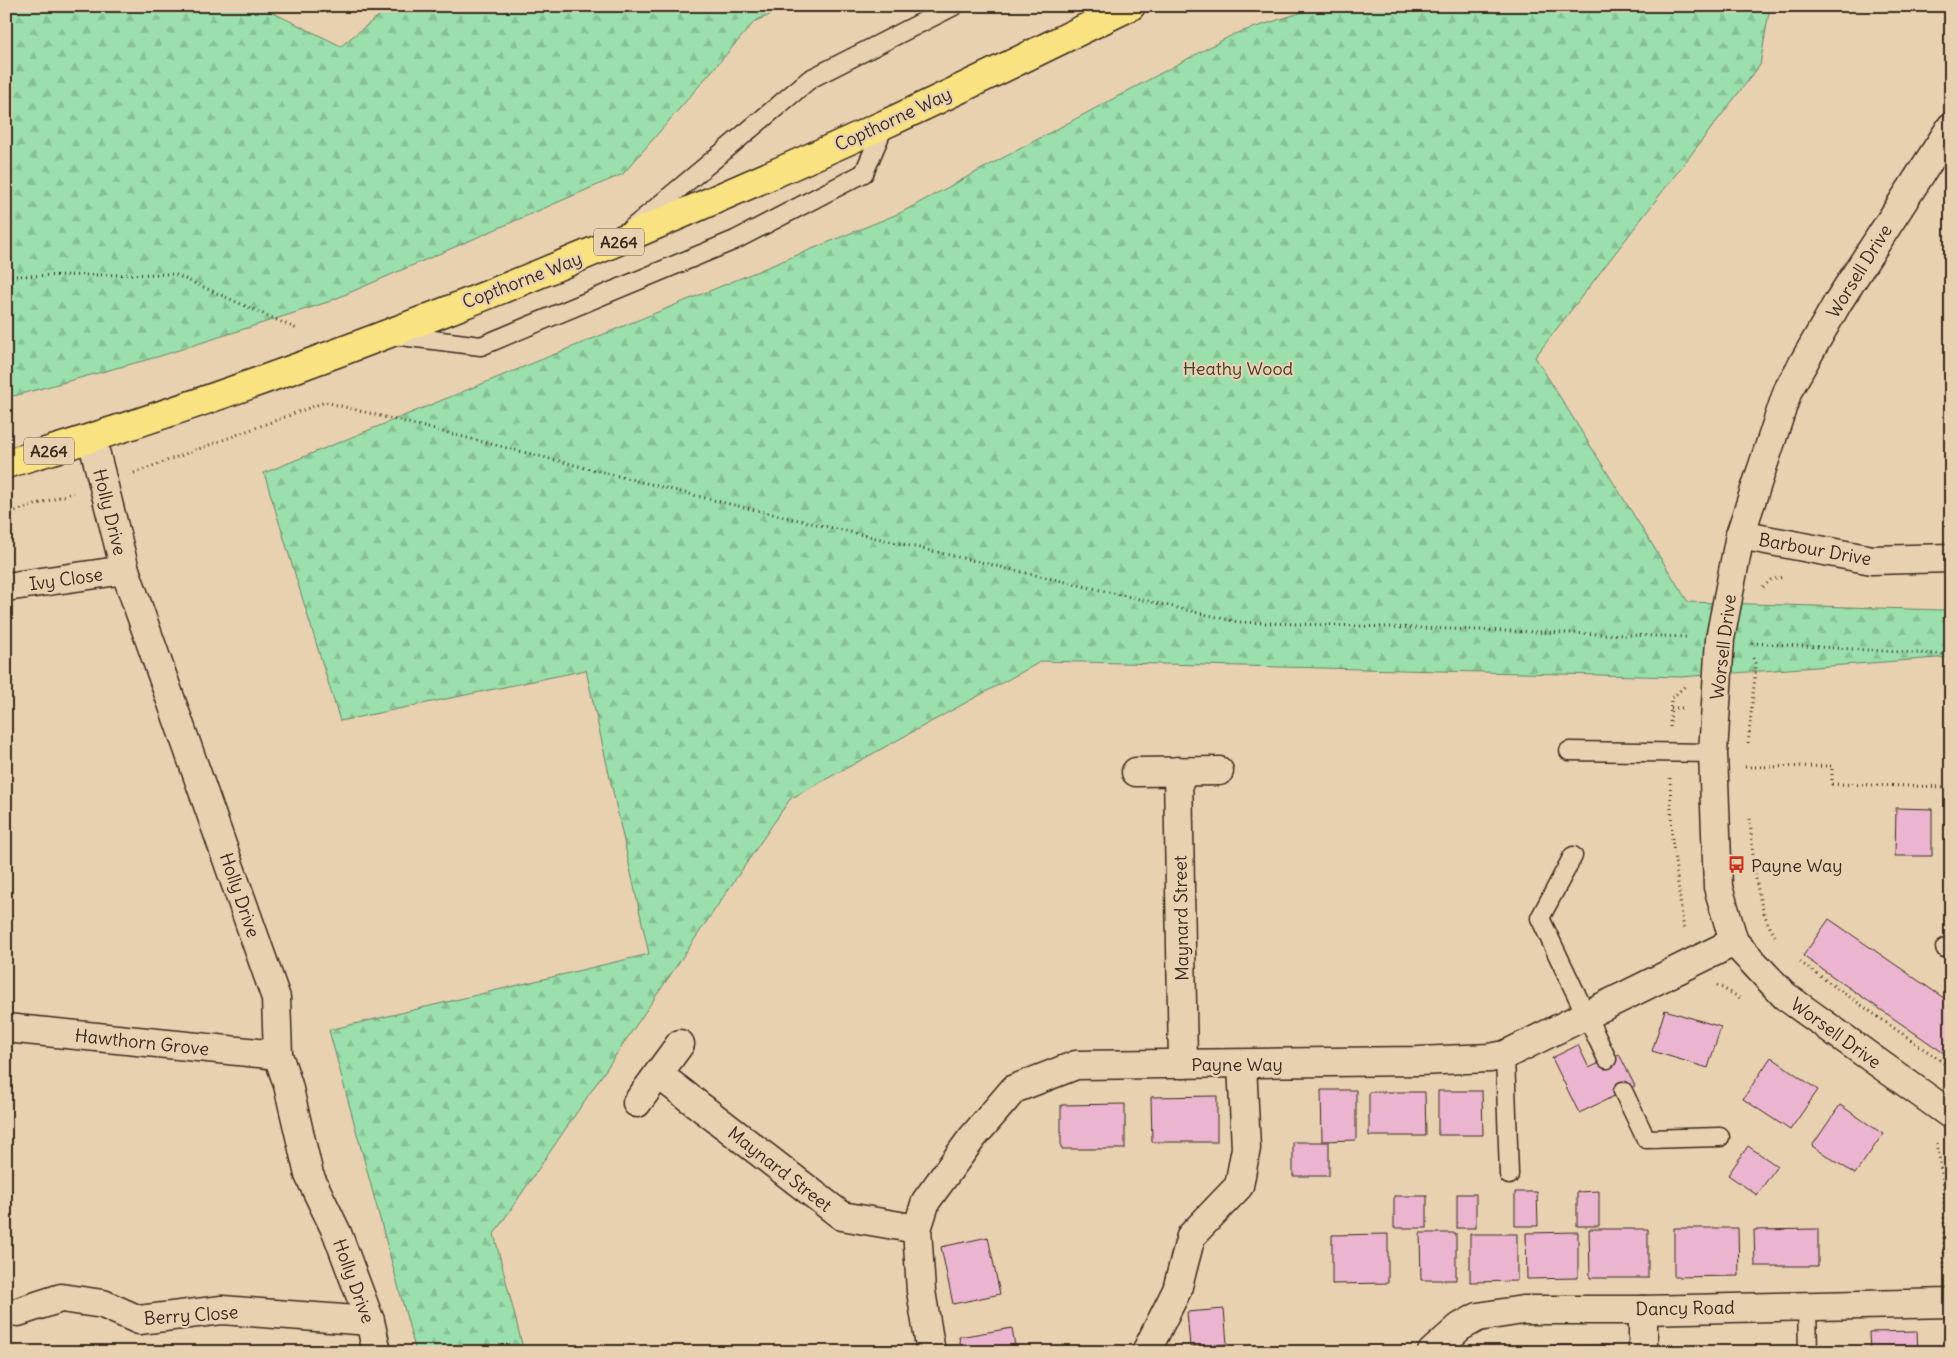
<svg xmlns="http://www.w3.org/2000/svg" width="1957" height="1358" font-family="Delius,sans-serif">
<defs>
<pattern id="forest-firs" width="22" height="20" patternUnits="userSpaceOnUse" patternTransform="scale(1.25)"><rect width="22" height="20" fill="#9adfac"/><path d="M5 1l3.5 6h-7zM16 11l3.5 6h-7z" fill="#86c094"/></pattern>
</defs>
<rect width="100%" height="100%" fill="#e7d1b0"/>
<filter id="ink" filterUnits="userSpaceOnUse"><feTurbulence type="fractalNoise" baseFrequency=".02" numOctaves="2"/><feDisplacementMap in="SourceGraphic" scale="10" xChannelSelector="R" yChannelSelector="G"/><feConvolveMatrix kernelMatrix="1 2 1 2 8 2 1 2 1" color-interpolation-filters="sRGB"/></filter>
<g filter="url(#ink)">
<g fill="url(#forest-firs)" stroke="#6a8465">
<path d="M6 6H259L341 46 391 6H792L755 21 623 174 328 302 157 357 6 398Z"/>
<path d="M1322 6H1770L1760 65 1535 357 1688 602 1941 610 1951 608V657L1680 677 1042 661 790 799 494 1234 524 1352H416L329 1030 649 954 586 670 340 721 264 473 900 213 1234 34Z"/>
</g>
<g fill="#ebb5cf" stroke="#3b2a1e">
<path d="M1896 808 1932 809V856H1895Z"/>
<rect x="1948" y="810" width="3" height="46"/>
<path d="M1829 919 1951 1003V1058L1803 956Z"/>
<path d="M1665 1010 1721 1027 1708 1068 1652 1051Z"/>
<path d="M1578 1045 1589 1068 1619 1054 1635 1086 1579 1113 1552 1058Z"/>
<path d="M1771 1057 1818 1090 1790 1130 1743 1099Z"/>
<path d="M1321 1090H1356V1140L1322 1141Z"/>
<path d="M1438 1091H1482L1483 1135H1438Z"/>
<path d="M1369 1092H1425L1426 1136H1369Z"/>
<path d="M1217 1096V1142H1152L1151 1097Z"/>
<path d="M1125 1104V1149H1061V1105Z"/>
<path d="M1840 1105 1883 1134 1855 1174 1812 1146Z"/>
<rect x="1293" y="1142" width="36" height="34"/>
<path d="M1748 1146 1777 1166 1757 1195 1728 1175Z"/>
<path d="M1599 1191V1226H1577V1192Z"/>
<path d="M1515 1192H1537L1538 1226H1515Z"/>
<rect x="1457" y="1194" width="19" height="34"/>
<rect x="1394" y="1196" width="33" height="32"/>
<path d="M1674 1228H1738L1739 1276 1674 1277Z"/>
<path d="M1589 1229H1648V1278H1590Z"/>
<path d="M1818 1229V1266H1755L1754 1230Z"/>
<path d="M1578 1232V1278L1527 1279 1526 1233Z"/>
<path d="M1420 1233H1456V1280H1421Z"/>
<path d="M1388 1234V1283L1332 1284V1235Z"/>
<path d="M1470 1234H1517V1281L1470 1282Z"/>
<path d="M988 1237 1000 1294 953 1304 941 1247Z"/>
<path d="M1224 1309 1227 1344 1190 1347 1187 1312Z"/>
<path d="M1012 1328 1016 1352H962L959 1337Z"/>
<path d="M1917 1331 1918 1352H1870L1869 1332Z"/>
<path d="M1608 1345V1352H1524V1346Z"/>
</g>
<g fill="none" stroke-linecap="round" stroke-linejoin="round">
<defs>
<g id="service">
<path d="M632 228 810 79 954 6"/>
<path d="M393 335 481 346 735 240 864 173 885 124"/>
<path d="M1569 751 1713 753"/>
<path d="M1573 856 1540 918 1607 1059"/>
<path d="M1945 948H1951"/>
<path d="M1505 1055 1509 1175"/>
<path d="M1623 1091 1646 1139 1720 1137"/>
<path d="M1807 1306 1808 1352"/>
</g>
<g id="minor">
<path d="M92 439 125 570 276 998 278 1055 288 1085 309 1175 337 1233 370 1321 377 1352"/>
<path d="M1740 535 1872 560 1951 558"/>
<path d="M6 587 125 570"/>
<path d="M1178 771 1183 1064"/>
<path d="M1136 772 1219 771"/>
<path d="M6 1028 278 1055"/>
<path d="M658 1074 842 1216 917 1229"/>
<path d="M637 1103 680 1044"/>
<path d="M18 1312 61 1298 103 1304 139 1320 222 1310 370 1321"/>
<path d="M931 1352 921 1291 917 1229 926 1201 972 1138 1014 1089 1076 1065 1418 1061 1490 1058 1505 1055 1734 942"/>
<path d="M1146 1352 1177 1290 1191 1236 1239 1186 1246 1148 1242 1064"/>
<path d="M1432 1352 1460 1327 1478 1317 1523 1310H1643L1951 1303"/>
<path d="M1643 1352V1310"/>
</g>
<path id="tertiary" d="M1951 127 1838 302 1788 390 1740 535 1720 639 1713 753 1718 887 1734 942 1785 996 1951 1115"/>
<path id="trunk" d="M6 464C307 375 598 254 883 125 966 87 1048 46 1131 6"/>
</defs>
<use href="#service" stroke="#3b2a1e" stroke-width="21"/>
<use href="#minor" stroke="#3b2a1e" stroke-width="31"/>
<use href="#tertiary" stroke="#3b2a1e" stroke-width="31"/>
<use href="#trunk" stroke="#3b2a1e" stroke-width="31"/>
<g stroke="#3b2a1e" stroke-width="3" stroke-dasharray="1 4" stroke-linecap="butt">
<path d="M6 276 174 274 297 329"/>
<path d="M134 473 325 402 721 502 1238 622 1688 637"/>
<path d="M6 514 73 493"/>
<path d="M1763 587 1771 580 1783 577"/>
<path d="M1752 643 1951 655"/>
<path d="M1671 708H1683"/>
<path d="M1670 727 1671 699 1685 686"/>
<path d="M1748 743 1756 666 1752 655"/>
<path d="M1745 767 1832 766V784L1951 787"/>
<path d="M1670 778 1672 838 1684 931"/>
<path d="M1750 819C1753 854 1755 906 1775 936"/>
<path d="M1800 962 1951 1068"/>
<path d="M1717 985 1742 999"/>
<path d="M1937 1143 1944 1187V1271"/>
<path d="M1945 1335V1352"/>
</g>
<use href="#service" stroke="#e7d1b0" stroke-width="18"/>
<use href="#minor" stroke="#e7d1b0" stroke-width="28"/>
<use href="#tertiary" stroke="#e7d1b0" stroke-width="28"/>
<use href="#trunk" stroke="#f8e281" stroke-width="28"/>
</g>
</g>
<defs>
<symbol id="bus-bare" viewBox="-9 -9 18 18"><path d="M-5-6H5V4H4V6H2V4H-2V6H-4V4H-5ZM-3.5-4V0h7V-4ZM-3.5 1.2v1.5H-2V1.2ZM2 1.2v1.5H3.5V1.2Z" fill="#c8321e" stroke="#e7d1b0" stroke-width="2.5" paint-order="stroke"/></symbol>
</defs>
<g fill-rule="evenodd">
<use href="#bus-bare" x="1724" y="852" width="25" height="25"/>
</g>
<g text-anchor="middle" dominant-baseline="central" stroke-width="4.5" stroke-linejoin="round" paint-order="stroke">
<g fill="#e7d1b0" stroke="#6f5c4a" stroke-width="1">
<rect x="594" y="228.5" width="50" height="27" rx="4"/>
<rect x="24" y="437.5" width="50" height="27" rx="4"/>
</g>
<g font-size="16" font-weight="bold" fill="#3b2a1e">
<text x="619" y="242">A264</text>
<text x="49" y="451">A264</text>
</g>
<g font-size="18" fill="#3b2a1e" stroke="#e7d1b0">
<text transform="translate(893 119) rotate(-25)">Copthorne Way</text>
<text transform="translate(1859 271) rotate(-58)">Worsell Drive</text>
<text transform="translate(522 280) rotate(-21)">Copthorne Way</text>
<text transform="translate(110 512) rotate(76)">Holly Drive</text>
<text transform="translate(1815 549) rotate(10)">Barbour Drive</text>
<text transform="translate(66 579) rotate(-8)">Ivy Close</text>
<text transform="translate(1723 647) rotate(-83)">Worsell Drive</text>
<text transform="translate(240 895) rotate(71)">Holly Drive</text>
<text transform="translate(1181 918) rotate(-91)">Maynard Street</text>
<text transform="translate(1836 1033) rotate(36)">Worsell Drive</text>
<text transform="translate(142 1042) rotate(6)">Hawthorn Grove</text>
<text x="1237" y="1064">Payne Way</text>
<text transform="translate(780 1169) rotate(38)">Maynard Street</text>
<text transform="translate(354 1281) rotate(70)">Holly Drive</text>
<text transform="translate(1685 1308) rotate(-1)">Dancy Road</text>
<text transform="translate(191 1315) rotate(-4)">Berry Close</text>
</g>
<g font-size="18" fill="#443c2c" stroke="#e7d1b0">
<text x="1238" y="368">Heathy Wood</text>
</g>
<g font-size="18" fill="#3b2a1e" stroke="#e7d1b0" text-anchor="start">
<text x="1751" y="865">Payne Way</text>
</g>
</g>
<rect width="1957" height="1358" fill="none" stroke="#e7d1b0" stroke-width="25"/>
<rect x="12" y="12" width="1932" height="1333" fill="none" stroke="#3b2a1e" stroke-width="2" filter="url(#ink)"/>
</svg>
